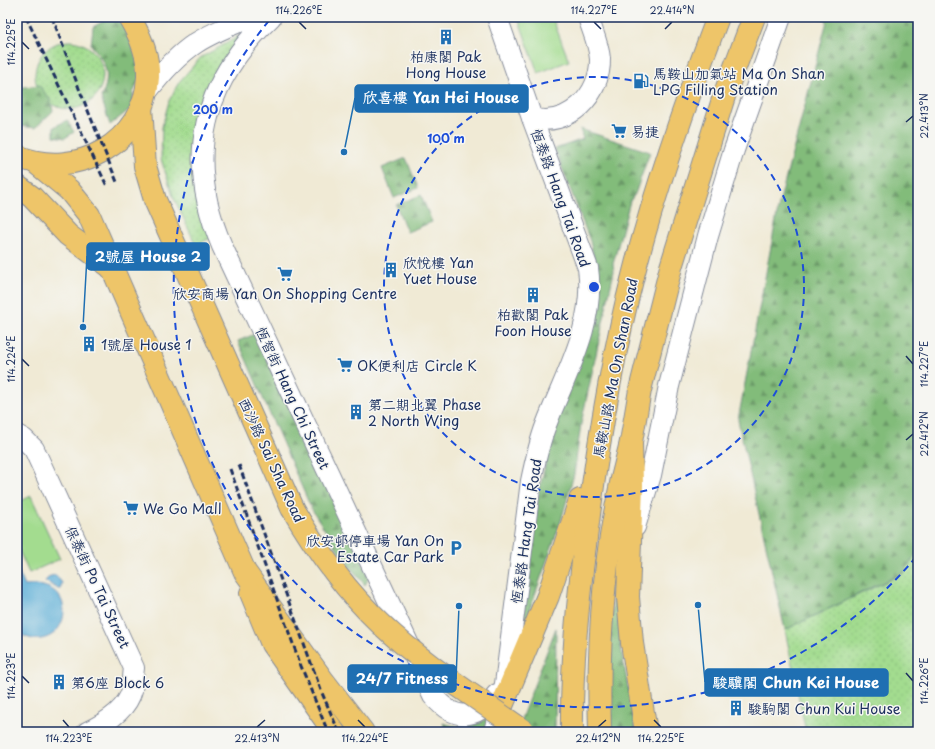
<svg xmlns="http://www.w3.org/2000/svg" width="935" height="749" font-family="'Playpen Sans','LXGW WenKai TC',sans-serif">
<defs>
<pattern id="grass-dots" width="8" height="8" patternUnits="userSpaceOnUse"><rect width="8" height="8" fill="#a3dc8f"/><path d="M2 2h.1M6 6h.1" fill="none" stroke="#8cbd7e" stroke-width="1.8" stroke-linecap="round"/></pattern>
<pattern id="forest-firs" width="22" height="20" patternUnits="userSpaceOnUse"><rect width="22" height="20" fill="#82bc7a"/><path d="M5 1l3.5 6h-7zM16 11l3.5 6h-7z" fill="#6a9967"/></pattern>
</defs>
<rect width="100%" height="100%" fill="#f6f6f2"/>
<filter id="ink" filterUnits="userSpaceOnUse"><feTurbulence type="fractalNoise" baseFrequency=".025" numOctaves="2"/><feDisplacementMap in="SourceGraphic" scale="8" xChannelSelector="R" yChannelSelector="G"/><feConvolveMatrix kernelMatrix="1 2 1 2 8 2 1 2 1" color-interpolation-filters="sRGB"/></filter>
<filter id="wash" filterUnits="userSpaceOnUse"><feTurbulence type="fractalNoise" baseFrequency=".012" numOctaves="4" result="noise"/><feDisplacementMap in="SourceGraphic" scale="16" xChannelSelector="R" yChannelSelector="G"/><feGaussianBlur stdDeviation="0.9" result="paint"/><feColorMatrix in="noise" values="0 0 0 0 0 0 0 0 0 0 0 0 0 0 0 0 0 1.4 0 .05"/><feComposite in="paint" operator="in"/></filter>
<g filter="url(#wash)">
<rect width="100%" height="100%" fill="#f0ead5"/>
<g fill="url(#grass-dots)" stroke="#5f8676">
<path d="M241 35 215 73 204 99 211 238 196 245 173 196 161 159 162 127 169 101 179 82 200 58Z"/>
<circle cx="69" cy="75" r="34"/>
<path d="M918 551V732H806L785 630 904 573Z"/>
</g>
<g fill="url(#forest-firs)" stroke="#4e766c">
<path d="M111 17 123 24 143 72 133 93 134 106 110 125 101 97C112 75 106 63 91 45L93 27Z"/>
<path d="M819 17H918V551L904 572 785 630 738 420 779 204 827 21Z"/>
<path d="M39 85 51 101 53 111 35 128 20 126 17 122V88Z"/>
<path d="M67 120 74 132 65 138 54 136V127Z"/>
<path d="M580 129 650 152 635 194 630 201 613 264 614 271 581 424 574 474 561 521 521 634 539 491 594 259 590 241 555 149 583 139Z"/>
<path d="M406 158 418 188 394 198 382 168Z"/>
<path d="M421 195 432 222 407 232 396 205Z"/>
<path d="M255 334 369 577 365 585 344 560 311 508 238 341Z"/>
<path d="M616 585 621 648 636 732H609V634Z"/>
<path d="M556 628 555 732H516Z"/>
<path d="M491 715 484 732H447L443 723C461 729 476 728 491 715Z"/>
</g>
<g fill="#a3dc8f" stroke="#5f8676">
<path d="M552 17 569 61 538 73 518 18Z"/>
<path d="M31 496 60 559 29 573 17 546V503Z"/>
</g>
<g fill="#5baed7" stroke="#3b6e9a">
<path d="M17 568 25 586C79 577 72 644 33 639 27 638 21 635 17 631Z"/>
<path d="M56 575 62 583 60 590 45 581 50 576Z"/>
</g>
</g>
<g filter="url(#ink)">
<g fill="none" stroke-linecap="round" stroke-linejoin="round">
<defs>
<g id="minor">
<path d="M271 17C202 83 184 158 222 246L433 696C455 722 476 720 497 694"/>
<path d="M146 93C160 75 176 56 196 43 213 32 232 25 251 17"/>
<path d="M532 118C568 128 601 95 600 59 599 45 592 30 588 17"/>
<path d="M17 435 24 439 34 449 134 668C133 675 133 683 132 690 127 710 104 724 87 732"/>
<path d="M635 527 651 475 669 386 708 236 734 150 781 17"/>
<path d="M494 732 505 684 531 481C535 462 539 443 546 425 565 375 596 324 588 268L532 118 497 17"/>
</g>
<g id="major">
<path d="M141 107 145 166 155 200 292 508"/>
<path d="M17 156C76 181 145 143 148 77 149 55 140 35 129 17"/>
<path d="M35 162 69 190 89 215 245 572 322 679 363 732"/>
<path d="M17 186 32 197 68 235 112 268"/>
<path d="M251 593 272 644 334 732"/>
<path d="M501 708 548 596 580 500"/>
<path d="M572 732C571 664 578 597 587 530 598 443 612 357 634 272 656 186 686 101 718 17"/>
<path d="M646 732 632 643 628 597 632 485 631 442 640 390 671 267 725 93 754 17"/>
</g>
<path id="highway" d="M600 732C597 631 605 539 631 442"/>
</defs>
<use href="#minor" stroke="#868c9a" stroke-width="22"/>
<use href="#major" stroke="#868c9a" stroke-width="24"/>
<use href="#highway" stroke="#868c9a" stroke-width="24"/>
<use href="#minor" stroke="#fff" stroke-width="20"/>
<use href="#major" stroke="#eec569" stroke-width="22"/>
<use href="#highway" stroke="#eec569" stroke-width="22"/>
<g stroke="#1b2f5e" stroke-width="3" stroke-dasharray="6 3" stroke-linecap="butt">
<path d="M26 17 107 186"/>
<path d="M52 17 80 91 117 182"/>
<path d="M239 465 322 693 339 732"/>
<path d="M230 469 301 666 328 732"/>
</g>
<defs>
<path id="major-bridge" d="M292 508C317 551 345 590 381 624 424 665 477 698 525 732"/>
</defs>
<use href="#major-bridge" stroke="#868c9a" stroke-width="24" stroke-linecap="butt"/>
<use href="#major-bridge" stroke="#eec569" stroke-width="22"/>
</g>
</g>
<path fill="none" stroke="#1b2f5e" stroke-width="1.5" d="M299 22 306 29M594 22 601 29M665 29 672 22M22 42 29 49M906 122 913 116M906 356 913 364M22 359 29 366M906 440 913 434M906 673 913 681M22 676 29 683M63 720 69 727M358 720 365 727M654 720 661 727M257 727 265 720M598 727 606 720"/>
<g fill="none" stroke="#1d4ed8" stroke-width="2" stroke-dasharray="7 5">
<circle cx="594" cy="287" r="210"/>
<path d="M916 557A420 420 0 1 1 272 17"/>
</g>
<defs>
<symbol id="building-bare" viewBox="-9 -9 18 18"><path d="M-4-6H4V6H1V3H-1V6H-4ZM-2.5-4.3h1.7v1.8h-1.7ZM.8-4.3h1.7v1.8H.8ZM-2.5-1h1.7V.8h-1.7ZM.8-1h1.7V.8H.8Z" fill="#1f6fb2" stroke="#f6f6f2" stroke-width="2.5" paint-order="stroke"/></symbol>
<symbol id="fuel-bare" viewBox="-9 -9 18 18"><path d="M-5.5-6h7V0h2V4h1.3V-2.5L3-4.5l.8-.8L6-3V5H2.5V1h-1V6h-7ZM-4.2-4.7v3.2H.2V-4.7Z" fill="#1f6fb2" stroke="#f6f6f2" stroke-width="2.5" paint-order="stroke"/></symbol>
<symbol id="supermarket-bare" viewBox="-9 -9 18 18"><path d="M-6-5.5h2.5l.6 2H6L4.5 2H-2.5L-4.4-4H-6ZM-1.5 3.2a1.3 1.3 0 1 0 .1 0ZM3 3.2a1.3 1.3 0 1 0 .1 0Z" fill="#1f6fb2" stroke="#f6f6f2" stroke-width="2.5" paint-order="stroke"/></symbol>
<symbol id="parking-bare" viewBox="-9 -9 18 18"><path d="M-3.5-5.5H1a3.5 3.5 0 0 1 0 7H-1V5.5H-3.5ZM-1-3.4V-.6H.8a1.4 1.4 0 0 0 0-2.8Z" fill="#1f6fb2" stroke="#f6f6f2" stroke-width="2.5" paint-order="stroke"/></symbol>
</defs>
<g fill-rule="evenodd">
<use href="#building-bare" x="435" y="26" width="22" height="22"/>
<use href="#fuel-bare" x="630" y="70" width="22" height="22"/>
<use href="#supermarket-bare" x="608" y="120" width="22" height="22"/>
<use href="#building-bare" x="380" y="259" width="22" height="22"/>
<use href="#supermarket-bare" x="274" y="263" width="22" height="22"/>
<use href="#building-bare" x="522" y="284" width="22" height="22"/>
<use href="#building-bare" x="78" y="333" width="22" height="22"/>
<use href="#supermarket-bare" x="334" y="354" width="22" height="22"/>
<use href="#building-bare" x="345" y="401" width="22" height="22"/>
<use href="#supermarket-bare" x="120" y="497" width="22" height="22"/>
<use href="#parking-bare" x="445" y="537" width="22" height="22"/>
<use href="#building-bare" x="48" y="671" width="22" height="22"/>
<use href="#building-bare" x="725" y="697" width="22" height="22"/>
</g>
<g text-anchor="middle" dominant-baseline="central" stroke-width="3" stroke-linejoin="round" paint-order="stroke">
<g font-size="14" fill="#1b2f5e" stroke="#f6f6f2" text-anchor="start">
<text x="446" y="56" text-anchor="middle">柏康閣 Pak<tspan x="446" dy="16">Hong House</tspan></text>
<text x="653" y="73">馬鞍山加氣站 Ma On Shan<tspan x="653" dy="16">LPG Filling Station</tspan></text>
<text x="631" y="131">易捷</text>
<text x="403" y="262">欣悅樓 Yan<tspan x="403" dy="16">Yuet House</tspan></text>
<text x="285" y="293" text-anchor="middle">欣安商場 Yan On Shopping Centre</text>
<text x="533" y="314" text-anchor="middle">柏歡閣 Pak<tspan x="533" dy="16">Foon House</tspan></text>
<text x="101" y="344">1號屋 House 1</text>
<text x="357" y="365">OK便利店 Circle K</text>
<text x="368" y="404">第二期北翼 Phase<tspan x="368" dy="16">2 North Wing</tspan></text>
<text x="143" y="508">We Go Mall</text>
<text x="444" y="540" text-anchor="end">欣安邨停車場 Yan On<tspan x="444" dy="16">Estate Car Park</tspan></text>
<text x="71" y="682">第6座 Block 6</text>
<text x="748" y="708">駿駒閣 Chun Kui House</text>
</g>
<g font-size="14" fill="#1b2f5e" stroke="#f6f6f2">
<text transform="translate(561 198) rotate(70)">恆泰路 Hang Tai Road</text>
<text transform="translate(615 368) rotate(-79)">馬鞍山路 Ma On Shan Road</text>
<text transform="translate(293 398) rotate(65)">恆智街 Hang Chi Street</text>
<text transform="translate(272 460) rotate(65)">西沙路 Sai Sha Road</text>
<text transform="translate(526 531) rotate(-82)">恆泰路 Hang Tai Road</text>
<text transform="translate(98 587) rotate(65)">保泰街 Po Tai Street</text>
</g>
</g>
<circle cx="594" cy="287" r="6" fill="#1d4ed8" stroke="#f6f6f2" stroke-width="2"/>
<g font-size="12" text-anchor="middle" font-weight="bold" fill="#1d4ed8" stroke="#f6f6f2" stroke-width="3" stroke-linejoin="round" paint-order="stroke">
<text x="213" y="114">200 m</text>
<text x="446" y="143">100 m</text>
</g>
<path fill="none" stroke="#1f6fb2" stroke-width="1.5" d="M344 152L355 98M83 327L87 256M459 606L456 679M698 605L705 682"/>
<g fill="#1f6fb2" stroke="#f6f6f2" stroke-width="1.5">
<circle cx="344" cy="152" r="4"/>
<circle cx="83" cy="327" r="4"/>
<circle cx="459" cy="606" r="4"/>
<circle cx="698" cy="605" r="4"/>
</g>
<g fill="#1f6fb2" stroke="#1f6fb2" stroke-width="1.5">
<rect x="355" y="85" width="173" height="27" rx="4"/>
<rect x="87" y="243" width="122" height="27" rx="4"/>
<rect x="348" y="665" width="108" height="27" rx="4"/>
<rect x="705" y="669" width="183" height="27" rx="4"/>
</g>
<g font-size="15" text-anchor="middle" font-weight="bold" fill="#fff">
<text x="441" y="103">欣喜樓 Yan Hei House</text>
<text x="148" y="262">2號屋 House 2</text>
<text x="402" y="684">24/7 Fitness</text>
<text x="796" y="688">駿驥閣 Chun Kei House</text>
</g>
<rect width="935" height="749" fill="none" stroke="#f6f6f2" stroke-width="44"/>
<rect x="22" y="22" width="891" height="705" fill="none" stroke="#1b2f5e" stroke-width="1.5"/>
<g font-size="10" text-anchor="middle" fill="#1b2f5e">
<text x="299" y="14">114.226°E</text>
<text x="594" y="14">114.227°E</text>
<text x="672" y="14">22.414°N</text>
<text transform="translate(11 42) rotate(-90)" y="4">114.225°E</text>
<text transform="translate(924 116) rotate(-90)" y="4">22.413°N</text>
<text transform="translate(11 359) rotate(-90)" y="4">114.224°E</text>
<text transform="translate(924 364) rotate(-90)" y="4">114.227°E</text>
<text transform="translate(924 434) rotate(-90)" y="4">22.412°N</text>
<text transform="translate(11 676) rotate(-90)" y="4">114.223°E</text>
<text transform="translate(924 681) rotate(-90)" y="4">114.226°E</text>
<text x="69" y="742">114.223°E</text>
<text x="257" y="742">22.413°N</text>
<text x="365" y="742">114.224°E</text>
<text x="598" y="742">22.412°N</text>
<text x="661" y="742">114.225°E</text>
</g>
</svg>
